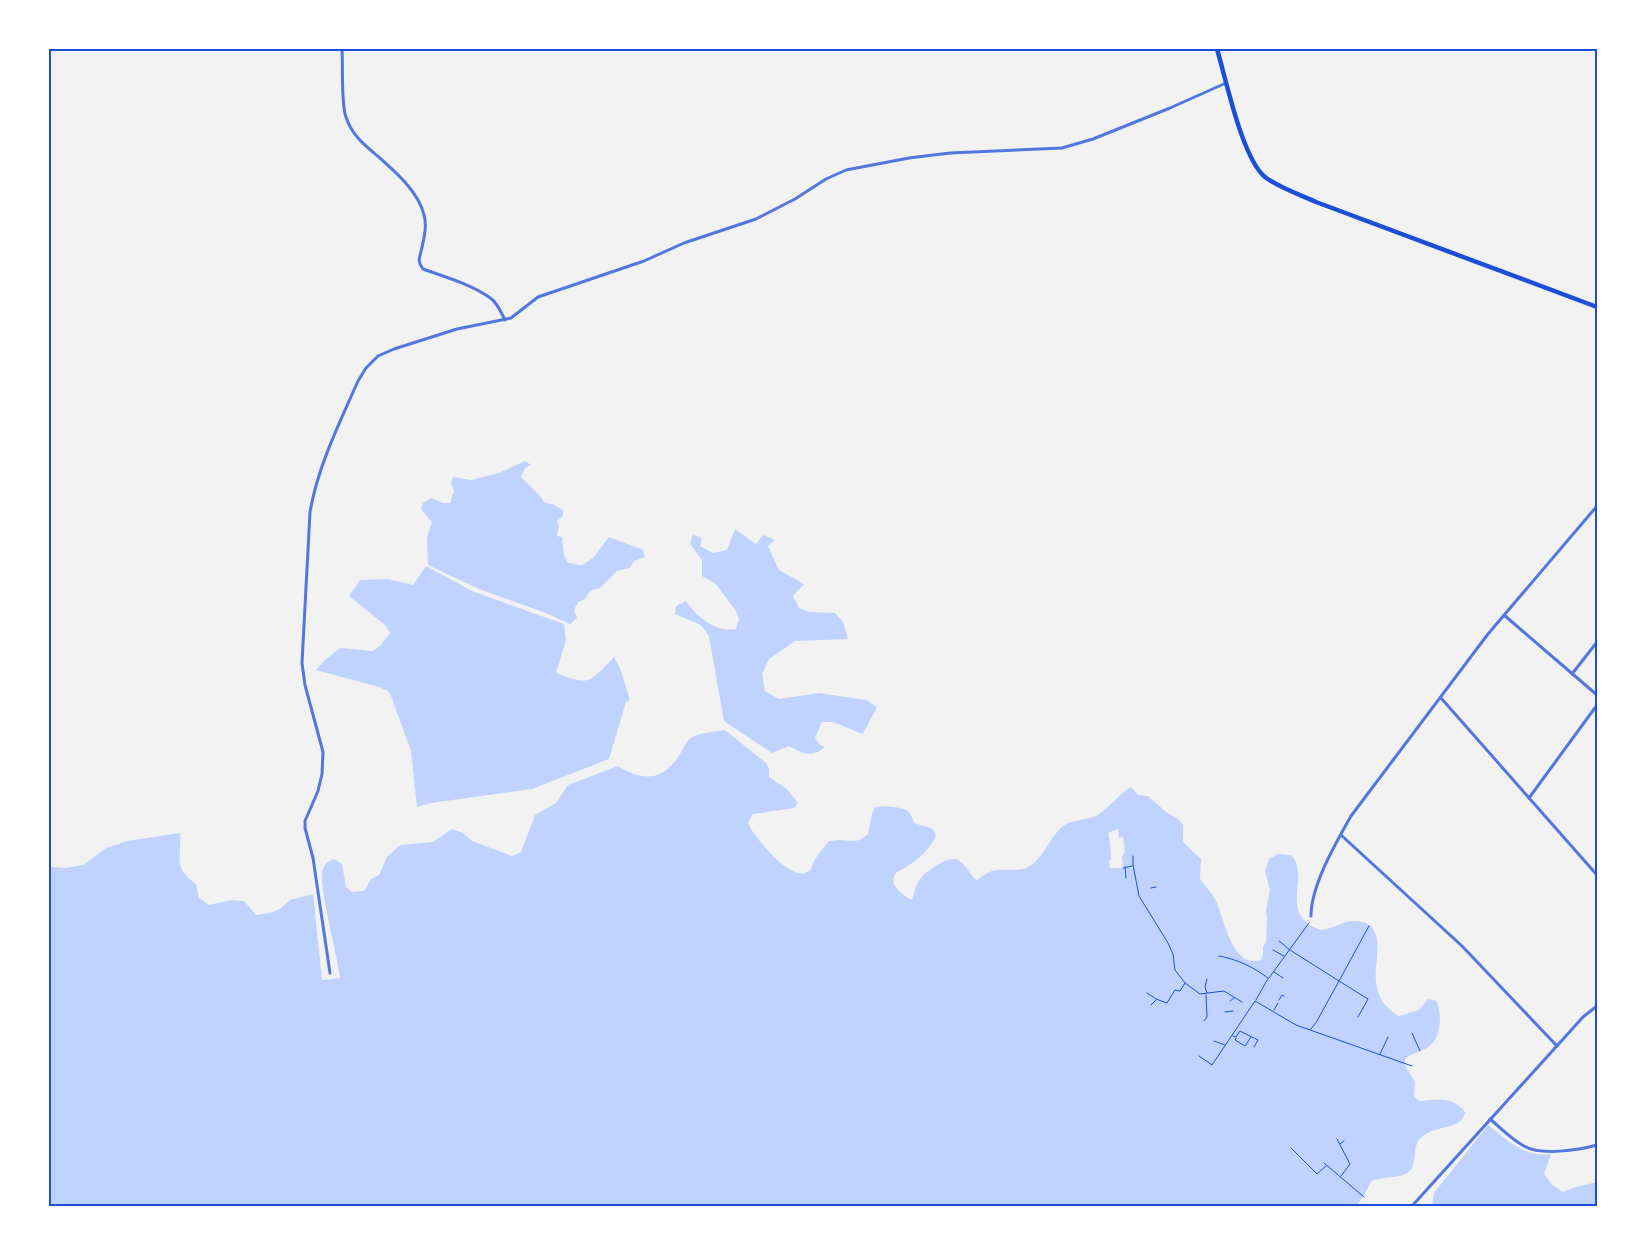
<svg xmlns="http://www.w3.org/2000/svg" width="1646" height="1255" font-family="'Zilla Slab',serif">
<rect width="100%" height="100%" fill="#f2f2f2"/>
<g fill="#bfd3fe">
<path d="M525 461 531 465 525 468 521 477 541 497 545 503 552 504 563 510V516L557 521 559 525 557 536 562 537 564 555 568 563 582 565 593 558 609 537 643 550 645 557 634 561 630 568 617 571 600 588 590 591 585 599 578 602 574 610 577 618 570 624 546 613 479 589 428 565 427 537 432 522 421 509 423 503 431 498 443 503H450L454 491 451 483 453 477 471 480 499 473Z"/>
<path d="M735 529 756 544 763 535 775 540 768 546 779 570 804 584 793 596 799 608 809 612 835 613 843 622 848 639 795 641 769 659 762 674 765 691 779 699 819 693 866 700 877 707 863 734 833 722H822L815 738 820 745 825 747C812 758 803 754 789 746L772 753 724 721 709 636 701 625 675 614 676 606 686 601C697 617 716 633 736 629L739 619 736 611 716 584 702 576V560L690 544 693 534 702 539 700 546 713 553 727 550Z"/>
<path d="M426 566 472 591 564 624 566 640 556 673C591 686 589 683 614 657L620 668 630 700 626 702 609 759 532 789 431 803 417 807 411 751 391 696 388 691 379 687 316 670 324 661 340 648 373 651 381 645 390 633 385 625 349 596 360 580 388 579 413 585Z"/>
<path d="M725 730 766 763 769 769V777L787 789 798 803 794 808 753 814 748 823C753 836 794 887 810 870 811 869 813 865 813 863 817 855 823 848 829 841L840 840 853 841 860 840 868 834 872 814 875 807C881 805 903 807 908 811 911 814 913 820 914 823L933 829 936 836C929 850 919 859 906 867 904 869 898 871 896 873 887 885 903 895 912 900 914 894 915 887 919 881 924 872 949 855 958 860 967 865 969 875 977 880 983 876 990 870 998 870 1011 869 1022 873 1034 863 1046 852 1051 836 1063 826 1073 818 1089 821 1099 814 1111 806 1119 794 1131 787L1138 795 1148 796 1166 812 1178 819 1183 825V842L1201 859 1200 879C1205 886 1212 893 1216 901 1225 919 1231 969 1261 960L1263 955V947L1266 942 1267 920 1266 910 1270 890 1265 871 1269 859 1278 854 1291 855C1309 873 1285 904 1306 922 1310 926 1316 928 1321 930 1332 929 1343 921 1354 921 1390 921 1373 962 1376 982 1378 998 1385 1008 1399 1016L1419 1010 1428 999 1436 1001C1443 1014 1441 1040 1427 1048 1419 1052 1412 1053 1405 1059V1065L1415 1082 1414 1096 1419 1101C1439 1100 1451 1095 1466 1113 1464 1115 1462 1120 1459 1122 1447 1130 1430 1127 1420 1139 1411 1148 1419 1167 1406 1174 1397 1178 1382 1177 1371 1181L1367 1190 1357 1206H49V874L51 867 66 868 83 865 106 848 127 841 180 833C182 858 172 866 196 884L199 898 209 905 231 900 244 901 256 915 270 913 280 909 290 900 313 894 322 980 340 978C338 956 317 884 323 869 325 863 329 861 334 859L342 864 346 887 352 892 364 891 371 879 379 875 387 857 400 845 433 842 452 829 463 833 472 841 512 856 521 852 535 815 556 803 568 785 618 766C644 782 663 781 680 754 684 748 685 742 691 738 702 732 713 732 725 730Z"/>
<path d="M1488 1125C1507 1140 1525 1158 1551 1154L1544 1174 1552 1185 1563 1192 1576 1187 1597 1182V1206H1432L1434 1193Z"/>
</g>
<path fill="#f2f2f2" d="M1118 829 1119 838 1123 837 1125 851 1122 856 1123 868H1110L1109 861 1111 860V857L1110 842 1108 833Z"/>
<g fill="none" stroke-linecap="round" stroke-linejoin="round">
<g stroke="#1d4ed8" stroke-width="1">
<path d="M1133 856V865L1139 896 1168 943 1173 954 1175 970 1185 983"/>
<path d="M1125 867 1126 878"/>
<path d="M1123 868 1132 866"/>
<path d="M1151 888 1156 887"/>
<path d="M1279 941 1290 950 1339 981 1369 926"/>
<path d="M1273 950 1284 956"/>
<path d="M1219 956C1236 959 1254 967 1268 978"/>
<path d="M1274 972 1283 978"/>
<path d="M1147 993 1156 999 1167 1003 1175 990 1180 991 1185 983 1200 994 1224 991 1242 1002"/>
<path d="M1207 993 1205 987 1207 979"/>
<path d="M1256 1000 1266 982 1309 923"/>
<path d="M1279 1000 1282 995 1284 996"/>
<path d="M1230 1001 1234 998"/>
<path d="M1151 1005 1156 1000"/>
<path d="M1274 1010 1278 1003"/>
<path d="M1225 1012 1233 1011"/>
<path d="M1204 1021 1207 1017 1206 995"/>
<path d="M1311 1029 1317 1021 1339 981 1368 999 1358 1017"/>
<path d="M1412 1033 1420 1051"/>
<path d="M1233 1036 1236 1037 1240 1031 1258 1040 1254 1047"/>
<path d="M1236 1038 1235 1040 1245 1046 1251 1037"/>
<path d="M1214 1041 1225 1045"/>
<path d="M1380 1054 1388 1037"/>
<path d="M1199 1056 1212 1065 1255 1001 1296 1025 1412 1066"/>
<path d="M1337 1139 1350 1164 1341 1176"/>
<path d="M1340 1144 1344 1141"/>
<path d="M1291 1148 1317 1174 1326 1166"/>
<path d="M1324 1163 1364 1197"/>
</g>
<g stroke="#5277de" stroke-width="3">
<path d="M342 49C343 65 341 105 346 117 351 133 362 143 374 153 392 169 418 190 424 215 428 228 422 246 419 260L420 264 423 269C445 277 470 284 489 297 497 302 501 312 505 320"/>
<path d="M1504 615 1597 695"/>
<path d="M1572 674 1597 642"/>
<path d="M1441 698 1597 875"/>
<path d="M1529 798 1597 705"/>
<path d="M1341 835 1462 946 1557 1046"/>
<path d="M1311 916C1311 885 1336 843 1351 816L1488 634 1597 506"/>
<path d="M330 973 313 858 305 828V821L318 791 322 774 323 752 305 685 302 663 310 512C318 466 339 424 358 381L366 368 378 356 394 349 457 329 511 318 538 297 644 261 684 243 756 219 795 199 826 179 846 170 909 158 950 153 1062 148 1093 139 1170 108 1226 83"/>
<path d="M1490 1119C1501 1128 1511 1139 1524 1146 1541 1156 1579 1150 1597 1145"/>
<path d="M1412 1206 1574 1027 1583 1017 1597 1006"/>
</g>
<path stroke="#1d4ed8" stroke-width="4.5" d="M1217 49C1226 79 1242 158 1265 177 1279 188 1299 194 1316 202L1597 307"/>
</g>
<rect width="1646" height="1255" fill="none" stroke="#ffffff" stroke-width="100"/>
<rect x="50" y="50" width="1546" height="1155" fill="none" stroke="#1d4ed8" stroke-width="2"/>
</svg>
